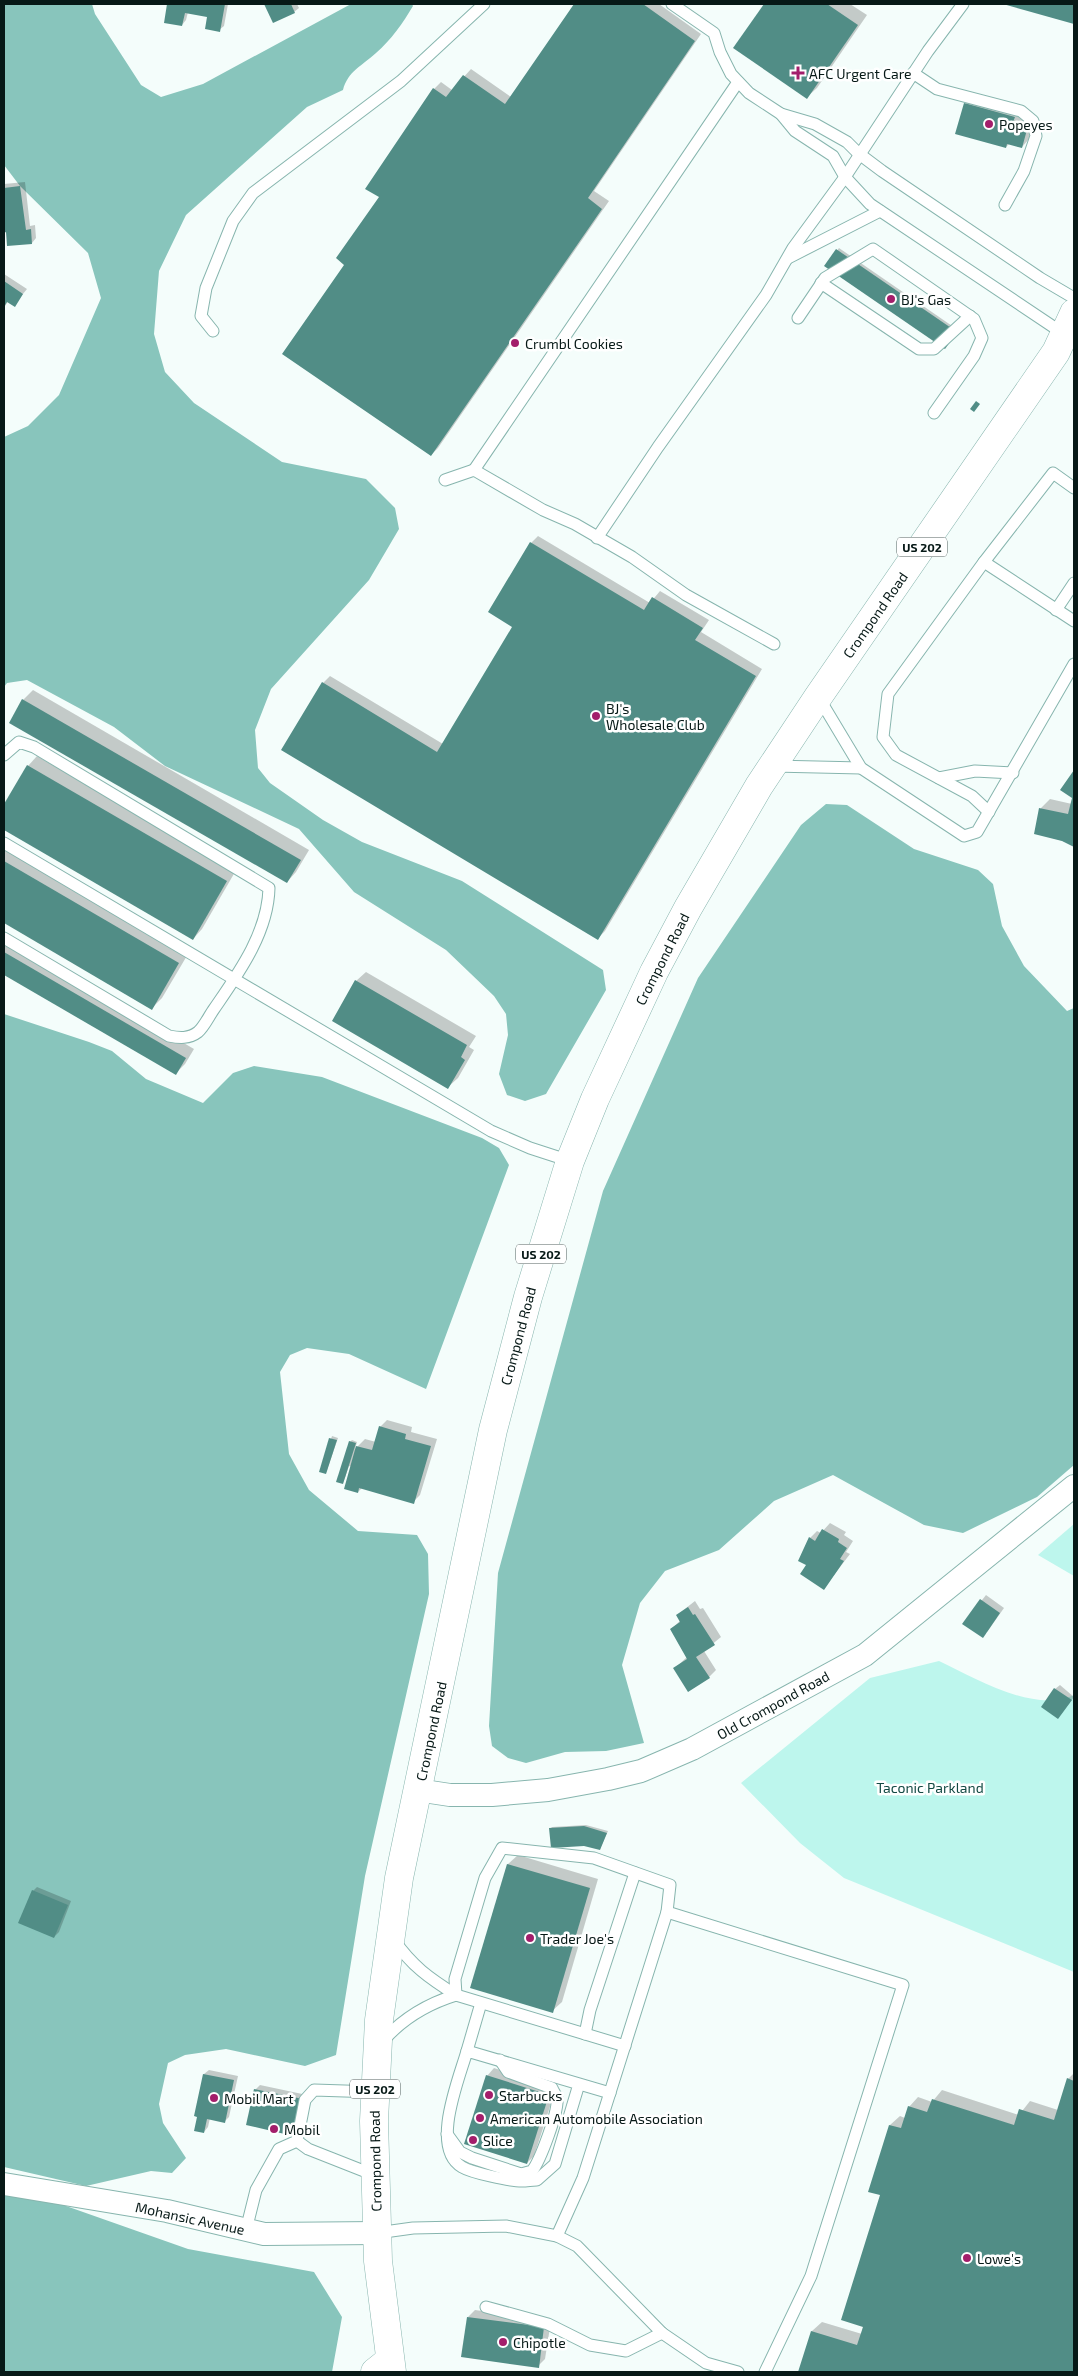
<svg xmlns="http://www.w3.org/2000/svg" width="1078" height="2376" font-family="'Exo 2',sans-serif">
<rect width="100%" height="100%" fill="#f4fdfb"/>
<g fill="#bdf6ed">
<path d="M1074 1524V1576L1038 1555Z"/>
<path d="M939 1661C975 1678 1034 1714 1074 1695V1972L844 1878 800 1843 741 1783 870 1678Z"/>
</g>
<g fill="#88c5bc">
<path d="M4 4H92L95 14 141 85 161 97 203 84 351 4H412L413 6C403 23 391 40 376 53 362 66 348 71 343 90L307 107 186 215 159 271 154 334 165 372 194 403 282 462 366 479 395 508 399 529 369 580 271 689 255 730 258 768 270 783 323 820 362 842 462 881 603 970 606 990 546 1094 525 1101 507 1095 499 1074 508 1035 506 1014 494 996 446 950 354 892 299 829 165 766 114 727 27 680 7 683 4 687V437L28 426 59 395 101 298 88 253 20 186 4 165Z"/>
<path d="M826 804 847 805 914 849 978 870 993 884 1002 926 1024 966 1067 1011 1074 1008V1465L1037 1497 963 1533 924 1525 833 1475 774 1501 719 1550 665 1571 640 1603 622 1665 644 1743 606 1751 565 1752 526 1763 508 1758 492 1746 489 1726 498 1573 603 1191 698 978 801 825Z"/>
<path d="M4 1014 89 1042 112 1051 146 1079 203 1103 233 1073 254 1066 322 1077 482 1138 499 1148 509 1165 426 1389 349 1354 307 1348 290 1355 280 1372 289 1454 309 1490 358 1531 417 1535 428 1554 429 1594 365 1876 336 2055 305 2066 226 2049 185 2055 168 2063 159 2104 163 2123 186 2158 172 2173 151 2171 86 2186 4 2167Z"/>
<path d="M4 2191 49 2200 188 2249 314 2272 342 2317 332 2372H4Z"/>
</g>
<g fill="#0003">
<path d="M169 4H228L224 26 219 30 208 16 188 12 186 20 182 25 165 22Z"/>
<path d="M266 4H297L299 8 294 12 273 21Z"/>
<path d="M575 4H659L701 34 594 191 609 201 438 448 431 455 346 265 434 89 441 82 452 90 471 69 511 97Z"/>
<path d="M765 4H850L867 15 817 88 807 97 735 47Z"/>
<path d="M1006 4H1074V23Z"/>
<path d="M972 96 1034 120 1029 139 1022 147 1010 143 1006 147 965 103Z"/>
<path d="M25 182 30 226 35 225 36 238 32 243 4 231V184Z"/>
<path d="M839 248 958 330 947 346 826 266Z"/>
<path d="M4 274 27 289 14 305 8 301 4 308Z"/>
<path d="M538 536 650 603 660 591 709 620 701 632 762 669 605 931 598 938 323 683 330 676 443 744 514 626 490 612 531 543Z"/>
<path d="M33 690 309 850 296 872 287 882 23 700Z"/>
<path d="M37 756 235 872 202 929 193 939 4 829V807L28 766Z"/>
<path d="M1074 773V844L1035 833 1041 808 1050 799 1072 804 1073 797 1062 790Z"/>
<path d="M4 846 188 954 162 998 152 1008 4 921Z"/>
<path d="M4 938 194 1049 185 1064 176 1073 4 973Z"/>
<path d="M366 972 476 1036 469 1047 474 1050 458 1078 448 1087 356 981Z"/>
<path d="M387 1420 412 1427 411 1432 437 1439 420 1495 413 1502 362 1488 358 1492 352 1467 349 1466 343 1483 350 1442 352 1440 357 1442 355 1449 365 1439 376 1442 380 1427Z"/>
<path d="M332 1436 338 1438 326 1473 320 1471Z"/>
<path d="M830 1523 846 1532 844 1535 853 1541 846 1552 850 1554 824 1588 807 1564 810 1538 817 1531 821 1533Z"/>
<path d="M986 1595 1004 1608 987 1632 964 1623Z"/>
<path d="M695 1601 700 1609 703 1608 721 1637 704 1651 716 1670 709 1677 675 1668 687 1657 671 1629 681 1620 677 1615Z"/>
<path d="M1060 1685 1074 1697 1058 1718 1055 1689Z"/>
<path d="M586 1825 608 1831 600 1849 584 1845 550 1829 552 1827Z"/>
<path d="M518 1855 598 1879 562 2002 552 2011 471 1987 508 1864Z"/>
<path d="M37 1887 71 1901 59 1932 54 1937 33 1891Z"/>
<path d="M494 2068 556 2088 534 2156 527 2163 487 2076Z"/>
<path d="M209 2070 238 2076 229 2117 225 2121 210 2118 208 2127 204 2132 198 2116 196 2115 204 2074Z"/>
<path d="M1074 2073V2372H799L812 2331 822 2322 862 2334 890 2125 900 2116 905 2118 909 2107 918 2097 932 2102 942 2090 1019 2115 1030 2101 1058 2110 1068 2079Z"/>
<path d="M260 2085 307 2095 295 2129 255 2090Z"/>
<path d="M475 2310 551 2321 545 2359 538 2366 468 2317Z"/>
</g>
<g fill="#518d86">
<path d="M167 4H225L220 32 205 29 207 17 185 13 182 26 164 23Z"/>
<path d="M264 4H291L295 13 273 23Z"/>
<path d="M574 4H643L695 41 588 198 602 209 431 456 282 354 344 265 336 258 379 197 365 189 433 88 446 97 463 75 505 104Z"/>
<path d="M764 4H827L858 25 807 99 733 48Z"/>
<path d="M1003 4H1074V24Z"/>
<path d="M964 103 1015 117 1013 122 1028 126 1022 148 1007 144 1006 148 955 134Z"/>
<path d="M20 186 26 230 31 229 32 244 7 246 6 232 4 233V188Z"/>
<path d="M836 249 957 332 945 349 824 266Z"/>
<path d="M4 281 23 294 15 307 7 302 4 307Z"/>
<path d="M976 401 980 404 974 412 970 409Z"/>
<path d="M530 542 644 610 652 597 703 628 695 640 756 676 598 940 281 750 322 682 437 752 512 627 488 612Z"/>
<path d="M22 699 301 860 287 883 9 723Z"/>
<path d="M27 765 227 881 193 940 4 830V804Z"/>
<path d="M1074 770V847L1062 841 1034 834 1039 808 1068 814 1072 798 1060 790Z"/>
<path d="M4 861 179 963 152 1010 4 923Z"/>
<path d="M4 952 186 1058 176 1075 4 975Z"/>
<path d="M355 980 467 1045 461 1057 465 1060 448 1089 332 1021Z"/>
<path d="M379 1426 406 1434 405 1439 431 1446 414 1504 359 1488 358 1493 344 1489 356 1446 372 1450Z"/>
<path d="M329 1438 337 1440 326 1474 319 1472Z"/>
<path d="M349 1441 356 1443 343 1484 336 1482Z"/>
<path d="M822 1529 839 1539 838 1542 847 1548 840 1559 844 1561 824 1590 800 1574 806 1565 798 1561 809 1537 815 1541Z"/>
<path d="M980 1599 1000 1613 983 1638 962 1624Z"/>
<path d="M688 1607 693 1615 695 1614 715 1645 696 1657 710 1678 688 1692 673 1668 687 1659 670 1629 680 1622 676 1615Z"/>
<path d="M1054 1688 1072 1700 1058 1719 1041 1707Z"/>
<path d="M584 1826 607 1833 600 1850 584 1846 551 1848 549 1828Z"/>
<path d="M507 1864 590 1888 553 2013 470 1988Z"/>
<path d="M32 1890 68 1905 54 1938 18 1923Z"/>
<path d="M203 2074 234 2080 225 2123 207 2119 204 2133 194 2131 197 2117 194 2116Z"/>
<path d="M486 2075 549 2095 527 2164 464 2144Z"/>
<path d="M1067 2078 1074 2081V2372H798L811 2331 857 2345 863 2327 841 2320 880 2195 868 2192 889 2125 901 2128 908 2106 927 2112 932 2099 1014 2125 1019 2109 1054 2120Z"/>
<path d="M254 2089 303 2099 293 2136 246 2125Z"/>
<path d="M467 2317 544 2327 539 2368 461 2357Z"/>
</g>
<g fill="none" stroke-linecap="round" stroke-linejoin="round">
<defs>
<g id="service">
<path d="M672 4 714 33 720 52 731 74 749 93 781 114 815 124 847 142 858 153 882 171 1040 278 1074 298"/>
<path d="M913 73 937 89 1021 111 1033 121 1036 136 1024 171 1005 205"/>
<path d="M781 114 795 131 833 156 845 177 870 204 1064 334"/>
<path d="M788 258 880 211"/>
<path d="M821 283 919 349H934L970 316"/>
<path d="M798 318 825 278 873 249 974 319 982 338 974 356 934 413"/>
<path d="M213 331 201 316 206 288 233 221 253 193 401 81 484 4"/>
<path d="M474 470 738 82"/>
<path d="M445 480 474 470 543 510 575 524 632 557 686 595 774 644"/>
<path d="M1074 488 1053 473 984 562 1074 621"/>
<path d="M597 538 658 447 766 295 793 248 845 177 928 51 963 4"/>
<path d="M984 562 888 694 883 737 896 755 972 796 989 812"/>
<path d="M1056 610 1074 583"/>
<path d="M819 698 861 768 964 836 977 832 1074 664"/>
<path d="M4 755 19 742 34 747 269 888C268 933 238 974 214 1009 209 1016 204 1027 198 1032 189 1039 179 1038 169 1036L4 938"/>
<path d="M773 766 861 768"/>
<path d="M939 778 975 771 1013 773"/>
<path d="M4 843 491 1131 530 1148 570 1161"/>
<path d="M667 1912 903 1985 811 2276 765 2372"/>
<path d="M394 1940C412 1966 429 1978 456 1995L625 2046"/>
<path d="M456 1995 455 1979 485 1878 502 1848 594 1858 670 1885 667 1912 583 2178 557 2236"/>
<path d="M585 2034 590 2010 635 1873"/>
<path d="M383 2041C403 2018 427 2004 456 1995"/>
<path d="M467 2051 481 2003"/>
<path d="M579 2084 555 2164 537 2180C532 2180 527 2181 522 2181 510 2181 472 2173 462 2167 430 2148 459 2079 467 2051L610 2093"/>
<path d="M447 2134 460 2152 472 2158 521 2174 532 2171C540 2161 559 2111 557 2098 556 2095 553 2091 552 2088L508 2072 500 2060"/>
<path d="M297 2141 305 2100 314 2090 375 2092"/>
<path d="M297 2141 308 2149 374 2175"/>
<path d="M246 2230 256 2190 279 2149 297 2141"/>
<path d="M377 2233 413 2228 506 2226 557 2236 577 2246 662 2333 706 2363 738 2372"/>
<path d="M486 2307 548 2324 590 2345 626 2351 662 2333"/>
</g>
<g id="minor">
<path d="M417 1790 450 1795H492L548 1790 608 1779 641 1771 692 1749 865 1655 1074 1486"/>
<path d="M4 2184 167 2211 264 2234 377 2233"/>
</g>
<path id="trunk" d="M392 2372 378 2261 374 2121 379 2020 399 1878 493 1430 528 1297 570 1161 595 1099 654 972 688 908 759 786 818 697 1056 352 1074 313"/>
<path id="motorway" d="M375 2372 390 2360"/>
</defs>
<use href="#service" stroke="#87b5ae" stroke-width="13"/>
<use href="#minor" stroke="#87b5ae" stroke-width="24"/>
<use href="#trunk" stroke="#87b5ae" stroke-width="29"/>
<use href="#motorway" stroke="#87b5ae" stroke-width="29"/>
<use href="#service" stroke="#fff" stroke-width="11"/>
<use href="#minor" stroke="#fff" stroke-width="22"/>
<use href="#trunk" stroke="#fff" stroke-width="28"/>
<use href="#motorway" stroke="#fff" stroke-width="28"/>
</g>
<g fill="#a31e6b" stroke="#fff" stroke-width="2">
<path d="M795.5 65.5h5v5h5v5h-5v5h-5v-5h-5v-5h5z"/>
<circle cx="989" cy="124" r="5"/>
<circle cx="891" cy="299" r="5"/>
<circle cx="515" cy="343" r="5"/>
<circle cx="596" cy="716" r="5"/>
<circle cx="530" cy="1938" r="5"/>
<circle cx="489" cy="2095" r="5"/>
<circle cx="214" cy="2098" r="5"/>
<circle cx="480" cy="2118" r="5"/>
<circle cx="274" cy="2129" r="5"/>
<circle cx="473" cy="2140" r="5"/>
<circle cx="967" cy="2258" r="5"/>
<circle cx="503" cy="2342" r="5"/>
</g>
<g text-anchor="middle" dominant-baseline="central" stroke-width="5" stroke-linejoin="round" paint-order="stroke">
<g fill="#fff" stroke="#515e5d" stroke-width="1">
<rect x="897" y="537.5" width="50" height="19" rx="4"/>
<rect x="516" y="1244.5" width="50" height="19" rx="4"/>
<rect x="350" y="2079.5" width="50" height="19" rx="4"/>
</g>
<g font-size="12" font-weight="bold" fill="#071917">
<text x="922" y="547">US 202</text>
<text x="541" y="1254">US 202</text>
<text x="375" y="2089">US 202</text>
</g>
<g font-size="14" fill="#071917" stroke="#fff" text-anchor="start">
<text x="809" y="73">AFC Urgent Care</text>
<text x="999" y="124">Popeyes</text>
<text x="901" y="299">BJ's Gas</text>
<text x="525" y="343">Crumbl Cookies</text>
<text x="606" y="708">BJ's<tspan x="606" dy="16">Wholesale Club</tspan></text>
<text x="540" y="1938">Trader Joe's</text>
<text x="499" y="2095">Starbucks</text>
<text x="224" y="2098">Mobil Mart</text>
<text x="490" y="2118">American Automobile Association</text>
<text x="284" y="2129">Mobil</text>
<text x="483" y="2140">Slice</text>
<text x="977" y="2258">Lowe's</text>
<text x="513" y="2342">Chipotle</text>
</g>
<g font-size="14" fill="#071917" stroke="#fff">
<text transform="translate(875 615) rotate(-55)">Crompond Road</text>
<text transform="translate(662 959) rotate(-63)">Crompond Road</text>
<text transform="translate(518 1336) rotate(-75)">Crompond Road</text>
<text transform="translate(773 1705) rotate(-29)">Old Crompond Road</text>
<text transform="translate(431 1731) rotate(-78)">Crompond Road</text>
<text transform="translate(375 2161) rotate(-91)">Crompond Road</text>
<text transform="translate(190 2218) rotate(12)">Mohansic Avenue</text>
</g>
<g font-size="14" fill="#124943" stroke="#fff">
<text x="930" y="1787">Taconic Parkland</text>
</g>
</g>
<rect width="1078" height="2376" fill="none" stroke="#071917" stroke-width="10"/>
</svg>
